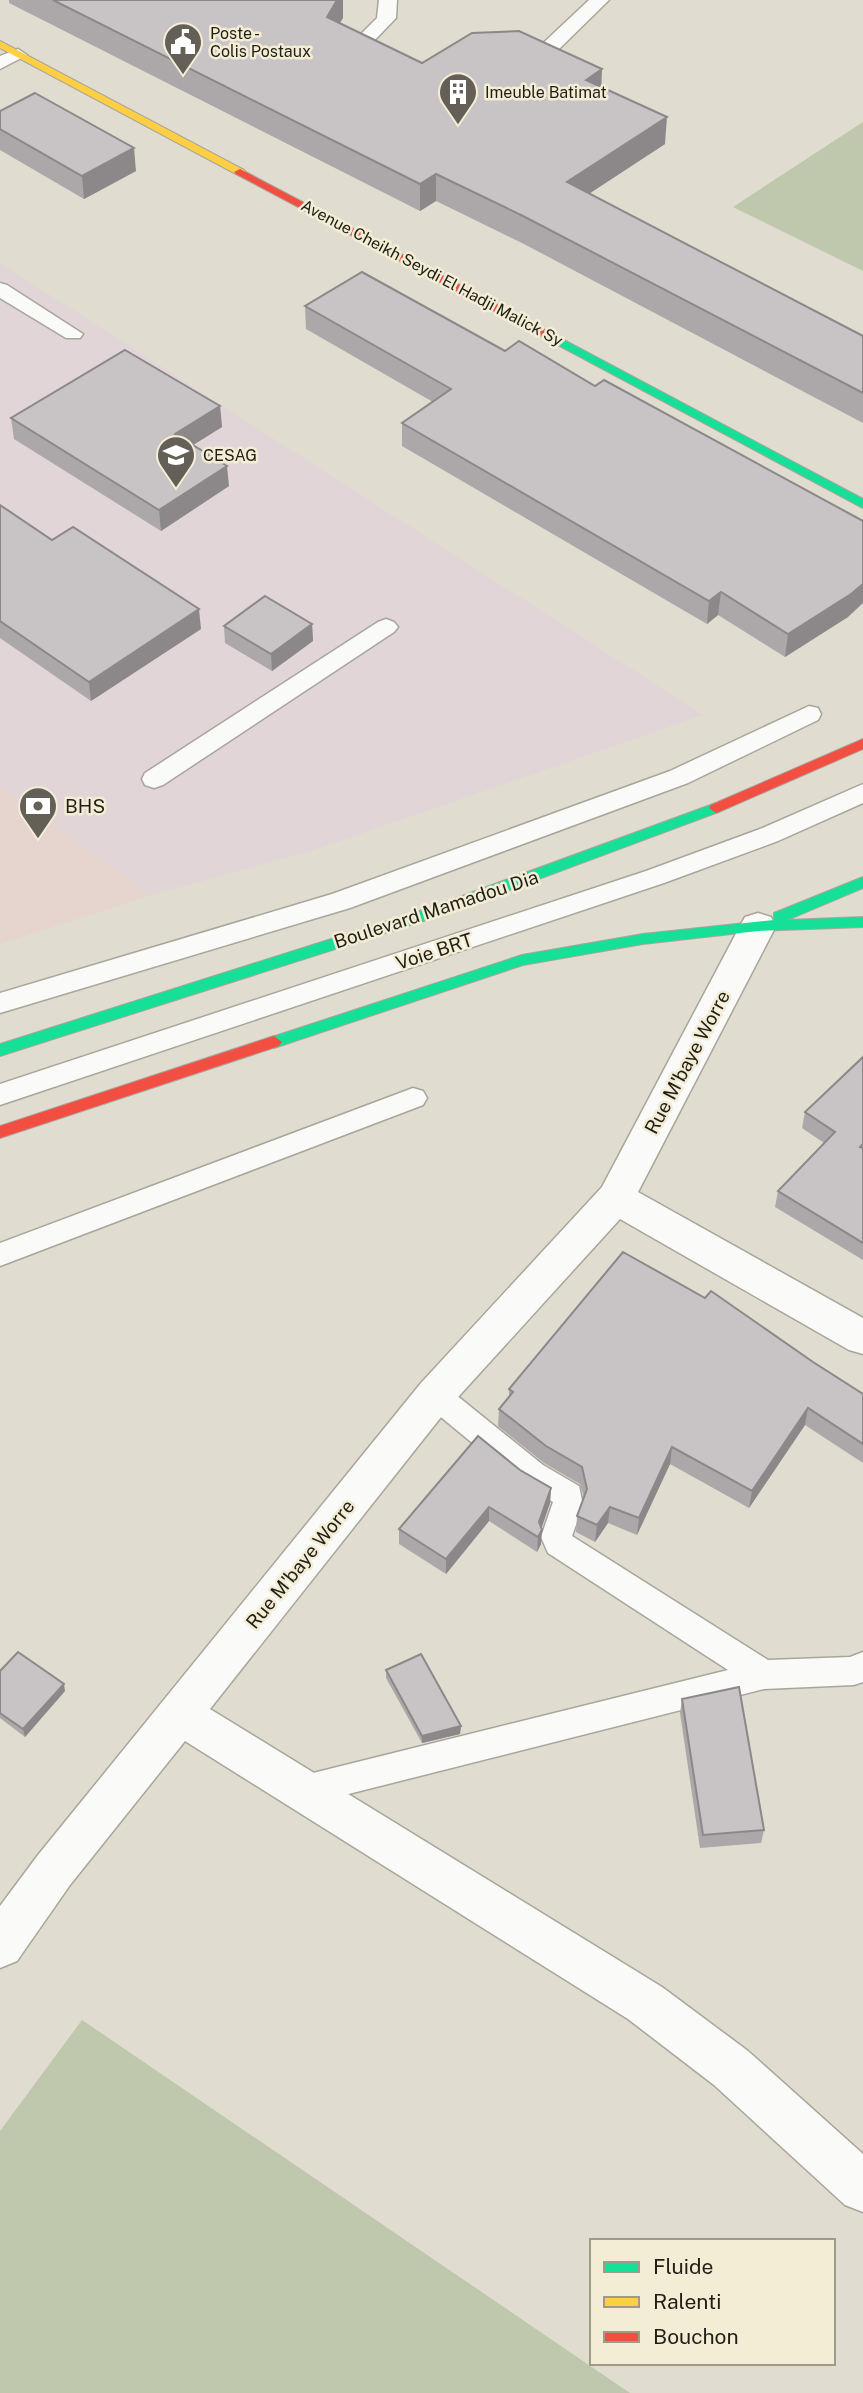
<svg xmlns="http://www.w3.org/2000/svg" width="863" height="2393" font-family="'Public Sans',sans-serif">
<rect width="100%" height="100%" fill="#e0dccf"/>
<path fill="#e6d5ce" d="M0 786 152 895 0 944Z"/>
<path fill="#e1d5d8" d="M0 263 703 715 311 851 152 895 0 786Z"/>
<g fill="#bfc7ad">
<path d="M863 122V271L733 207Z"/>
<path d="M82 2020 630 2393H0V2131Z"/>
</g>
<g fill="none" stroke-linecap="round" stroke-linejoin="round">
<defs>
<g id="lane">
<path d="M379 0H397L396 18 372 43H358L356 39 377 18Z"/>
<path d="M589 0H609L553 55H539L537 51 539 47Z"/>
<path d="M18 49 27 55 0 69V56Z"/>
<path d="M0 283 7 285 83 334 80 338H66L0 298Z"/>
<path d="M386 619 394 622 398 627 394 632 163 785 154 788 145 785 142 779 145 773 378 622Z"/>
<path d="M809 706 818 708 821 714 818 720 688 783 350 908 0 1013V993L332 894 670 771Z"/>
<path d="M863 784V803L778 841 664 883 0 1105V1084L646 871 760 829Z"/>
<path d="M413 1088 423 1091 427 1098 423 1105 0 1266V1243Z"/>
<path d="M435 1383 445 1386 543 1465 579 1486 583 1505 572 1536 768 1660 850 1657 863 1652V1682L854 1685 764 1689 305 1805 293 1801 289 1790 293 1779 305 1775 728 1670 548 1553 541 1537 553 1502 521 1483 425 1404 420 1395 425 1386Z"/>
</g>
<path id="street" d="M758 913 771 917 776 926 638 1192 863 1318V1354L849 1350 620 1219 449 1407 210 1709 662 1987 748 2051 863 2154V2212L845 2205 714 2085 628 2019 185 1741 70 1885 17 1961 0 1968V1906L38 1855 421 1383 602 1187 740 926 745 917Z"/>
<g id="fast">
<path d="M547 331 863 499V508L543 337V333Z"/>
<path d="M716 803 723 808 721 811 442 915 0 1056V1044L432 907Z"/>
<path d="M863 877V888L787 920 863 917V927L758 931 643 944 523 965 274 1048 266 1042 269 1038 522 955 643 934 774 920V913Z"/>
</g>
<path id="slow" d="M0 41 244 170 246 172 236 174 0 48Z"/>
<g id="jam">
<path d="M240 169 551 333 553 335 551 337H543L236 174 234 172Z"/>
<path d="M863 739V749L721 811 716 813 709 808 711 805Z"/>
<path d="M274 1036 282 1042 279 1046 0 1138V1126Z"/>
</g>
</defs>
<use href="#lane" stroke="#a8a59b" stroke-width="3"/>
<use href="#street" stroke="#a8a59b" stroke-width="3"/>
<use href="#fast" stroke="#a8a59b" stroke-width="2"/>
<use href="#slow" stroke="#a8a59b" stroke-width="2"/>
<use href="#jam" stroke="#a8a59b" stroke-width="2"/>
<use href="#lane" fill="#fafaf8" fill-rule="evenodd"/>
<use href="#street" fill="#fafaf8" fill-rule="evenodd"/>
<use href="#fast" fill="#16e098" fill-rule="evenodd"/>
<use href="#slow" fill="#ffcf43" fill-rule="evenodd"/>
<use href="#jam" fill="#f24e42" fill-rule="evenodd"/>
</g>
<g fill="#aca8a9">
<path d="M9 0H343V18L340 23 422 63 601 87 665 144 589 193 863 336V423L522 243 436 201 420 211 9 3Z"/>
<path d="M0 111 136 171 84 199 0 150Z"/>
<path d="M305 306 848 617 785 657 718 615 707 624 402 446V423L433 402 306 329Z"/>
<path d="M220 406 222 427 193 445 229 486 161 531 14 439 11 418Z"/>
<path d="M0 505 52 540 201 629 91 701 0 638Z"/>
<path d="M312 624 313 641 272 671 225 643 224 626Z"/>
<path d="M863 1057V1260L775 1207 778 1191 824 1143 802 1128 805 1112Z"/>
<path d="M813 1362 863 1394V1463L805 1425 749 1508 670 1464 637 1535 608 1523 595 1542 576 1532 577 1516 584 1498 580 1484 544 1463 498 1426 499 1409 509 1397V1389Z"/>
<path d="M520 1470 551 1488 550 1503 541 1527V1544L537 1552 489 1521 446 1574 399 1544V1529Z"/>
<path d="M386 1670 461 1726 460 1734 422 1743 386 1678Z"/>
<path d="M0 1671 65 1691 25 1737 0 1718Z"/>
<path d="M682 1699 764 1830 761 1843 700 1848 680 1713Z"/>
</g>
<g fill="#8c888a">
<path d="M337 0H343V18L327 43V17Z"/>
<path d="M602 69 601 96 586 80Z"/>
<path d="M667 117 665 144 566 209 567 182Z"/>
<path d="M134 148 136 171 84 199 82 176Z"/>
<path d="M436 174V201L420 211V184Z"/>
<path d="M220 406 222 427 177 455 175 434Z"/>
<path d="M227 466 229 486 161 531 159 510Z"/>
<path d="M863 584V603L848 617 785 657 788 634Z"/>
<path d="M721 592 718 615 707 624 709 601Z"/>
<path d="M199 609 201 629 91 701 89 682Z"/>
<path d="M312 624 313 641 272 671 271 654Z"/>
<path d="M808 1408 805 1425 749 1508 752 1491Z"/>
<path d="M672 1447 670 1464 637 1535 639 1518Z"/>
<path d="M551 1488 550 1503 539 1536V1522Z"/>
<path d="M489 1507V1521L446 1574V1559Z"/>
<path d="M610 1507 608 1523 595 1542 597 1525Z"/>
<path d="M542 1530 541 1544 537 1552 538 1537Z"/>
<path d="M64 1684 65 1691 25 1737 23 1729Z"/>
<path d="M461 1726 460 1734 422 1743V1736Z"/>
</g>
<g fill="#c8c3c5" stroke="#8c888a" stroke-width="2">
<path d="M53 0H337L327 17 422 63 472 33 519 31 602 69 586 80 667 117 567 182 863 336V393L523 216 436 174 420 184Z"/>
<path d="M35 93 134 148 82 176 0 129V111Z"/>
<path d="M362 272 505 351 519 341 595 386 604 380 863 521V584L851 594 788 634 721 592 709 601 402 423 451 389 305 306Z"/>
<path d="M125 350 220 406 175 434 227 466 159 510 11 418Z"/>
<path d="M0 505 52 540 73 527 199 609 89 682 0 621Z"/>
<path d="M265 596 312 624 271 654 224 626Z"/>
<path d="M863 1057V1144L860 1147 863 1148V1243L778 1191 835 1132 805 1112Z"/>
<path d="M623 1252 705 1298 711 1291 813 1362 863 1394V1444L808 1408 752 1491 672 1447 639 1518 610 1507 597 1525 577 1516 587 1489 582 1467 546 1446 499 1409 513 1392 509 1389Z"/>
<path d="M478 1436 520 1470 551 1488 539 1522 542 1530 538 1537 489 1507 446 1559 399 1529Z"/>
<path d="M18 1652 64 1684 23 1729 0 1713V1671Z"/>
<path d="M421 1654 461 1726 422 1736 386 1670Z"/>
<path d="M739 1687 764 1830 703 1835 682 1699Z"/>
</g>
<defs>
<symbol id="civic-pin" viewBox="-11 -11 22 30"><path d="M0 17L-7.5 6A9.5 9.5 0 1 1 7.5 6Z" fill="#646057" stroke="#f4edd6"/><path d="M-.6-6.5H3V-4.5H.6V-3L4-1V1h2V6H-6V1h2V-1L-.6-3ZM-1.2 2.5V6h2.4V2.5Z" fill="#fff"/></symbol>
<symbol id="building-pin" viewBox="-11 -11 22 30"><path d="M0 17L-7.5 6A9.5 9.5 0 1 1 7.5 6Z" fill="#646057" stroke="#f4edd6"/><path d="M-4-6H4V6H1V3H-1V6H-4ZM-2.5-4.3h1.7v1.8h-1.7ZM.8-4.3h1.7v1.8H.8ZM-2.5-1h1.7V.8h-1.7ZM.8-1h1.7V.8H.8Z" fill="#fff"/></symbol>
<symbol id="school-pin" viewBox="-11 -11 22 30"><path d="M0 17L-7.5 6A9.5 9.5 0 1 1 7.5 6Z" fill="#646057" stroke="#f4edd6"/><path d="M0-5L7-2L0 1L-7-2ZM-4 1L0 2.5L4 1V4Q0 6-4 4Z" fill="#fff"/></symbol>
<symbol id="bank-pin" viewBox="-11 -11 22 30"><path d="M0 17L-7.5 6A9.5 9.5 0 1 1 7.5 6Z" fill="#646057" stroke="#f4edd6"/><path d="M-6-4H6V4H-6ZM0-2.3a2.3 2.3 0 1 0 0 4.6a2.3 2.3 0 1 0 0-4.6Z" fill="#fff"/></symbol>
</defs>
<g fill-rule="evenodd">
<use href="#civic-pin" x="161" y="20" width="44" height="60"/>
<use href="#building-pin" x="436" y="70" width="44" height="60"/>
<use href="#school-pin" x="154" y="433" width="44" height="60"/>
<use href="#bank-pin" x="16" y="784" width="44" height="60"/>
</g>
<g text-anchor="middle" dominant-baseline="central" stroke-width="5" stroke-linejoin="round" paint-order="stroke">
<g font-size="16" fill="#211e16" stroke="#f4edd6" text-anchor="start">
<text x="210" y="33">Poste -<tspan x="210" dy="18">Colis Postaux</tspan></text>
<text x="485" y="92">Imeuble Batimat</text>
<text x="203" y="455">CESAG</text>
</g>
<g font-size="16" fill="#211e16" stroke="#f4edd6">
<text transform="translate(432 273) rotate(28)">Avenue Cheikh Seydi El Hadji Malick Sy</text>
</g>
<g font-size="19" fill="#211e16" stroke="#f4edd6" text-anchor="start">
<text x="65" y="806">BHS</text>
</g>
<g font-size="19" fill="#211e16" stroke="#f4edd6">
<text transform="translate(436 909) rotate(-18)">Boulevard Mamadou Dia</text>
<text transform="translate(434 951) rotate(-18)">Voie BRT</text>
<text transform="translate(687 1062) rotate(-62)">Rue M'baye Worre</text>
<text transform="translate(300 1564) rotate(-51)">Rue M'baye Worre</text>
</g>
</g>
<rect x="590" y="2239" width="245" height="126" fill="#f4edd6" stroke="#a09a89" stroke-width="2"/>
<rect x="604" y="2262" width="35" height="10" fill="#16e098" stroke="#a09a89" stroke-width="2"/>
<text x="653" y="2274" font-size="21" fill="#211e16">Fluide</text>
<rect x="604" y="2297" width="35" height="10" fill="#ffcf43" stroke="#a09a89" stroke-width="2"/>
<text x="653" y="2309" font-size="21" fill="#211e16">Ralenti</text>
<rect x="604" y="2332" width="35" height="10" fill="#f24e42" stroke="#a09a89" stroke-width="2"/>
<text x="653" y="2344" font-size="21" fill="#211e16">Bouchon</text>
</svg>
